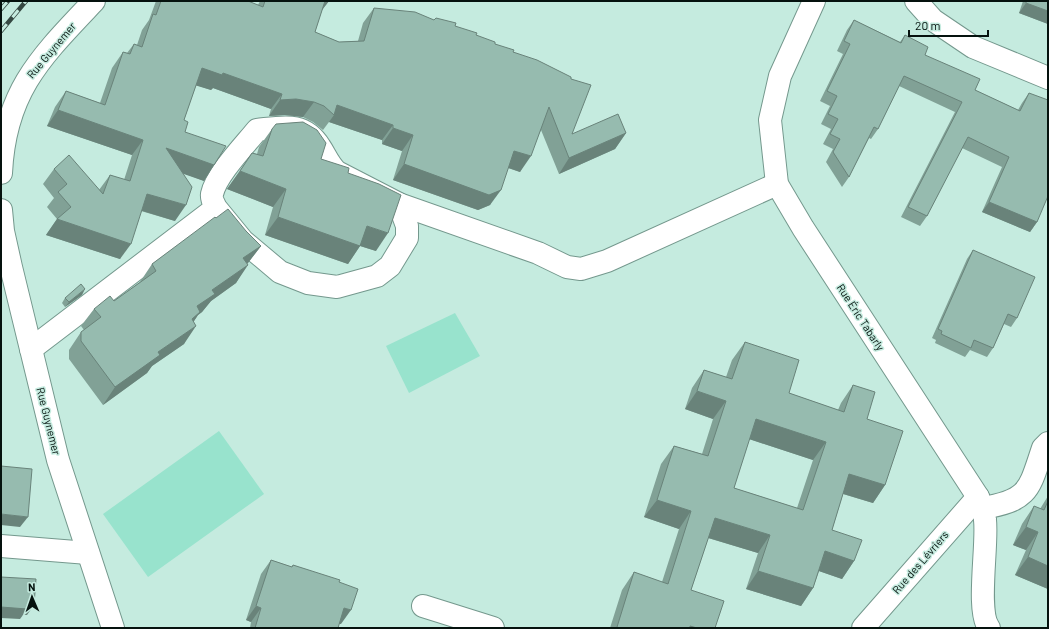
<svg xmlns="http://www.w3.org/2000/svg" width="1049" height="629" font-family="Barlow,sans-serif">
<rect width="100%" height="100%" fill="#c5ebdf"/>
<g fill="#98e3cd">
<path d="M455 313 480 356 409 393 386 346Z"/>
<path d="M219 431 264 494 148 577 103 514Z"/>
</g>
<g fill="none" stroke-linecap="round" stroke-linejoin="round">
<defs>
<g id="minor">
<path d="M814 1 780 76 770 120 777 184 803 228 978 497C981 505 985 512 985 520 988 545 976 611 989 628"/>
<path d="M916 1 933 20 973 47 1048 78"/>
<path d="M1 173C5 91 41 57 94 1"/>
<path d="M399 204 538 253 567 267 581 269 607 261 777 184"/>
<path d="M1 210 3 231 11 267 58 460 113 628"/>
<path d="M31 349 216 208 243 241 280 272 308 283 337 287 377 276 390 266 407 238V226L399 204 337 172C329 165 326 156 320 147 304 121 283 127 257 130 244 146 216 175 212 194 211 199 214 204 216 208"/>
<path d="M983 508C1030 500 1029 489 1043 448L1048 443"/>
<path d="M1 546 88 553"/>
<path d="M423 606 493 628"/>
<path d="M863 628 978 497"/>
</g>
</defs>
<use href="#minor" stroke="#74988d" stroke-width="24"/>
<use href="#minor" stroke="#fff" stroke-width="22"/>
<defs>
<g id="rail">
<path d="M1 9 8 1"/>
<path d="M1 31 26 1"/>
</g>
</defs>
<use href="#rail" stroke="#354842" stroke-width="4.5"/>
<use href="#rail" stroke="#c5ebdf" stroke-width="3" stroke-dasharray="9" stroke-linecap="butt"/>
</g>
<g fill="#81a196" fill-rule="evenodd">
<path d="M156 1H248L258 5 260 1H329L322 10 315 32 339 42 358 41 363 23 374 8 434 20 436 18 513 52 571 79 572 134 626 133 615 149 559 174 541 130 520 172 508 168 490 205 478 210 393 180 402 151 382 144V140L329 122 323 130 313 122 303 117 285 115 269 116 271 109 213 88 211 90 196 85 184 120 185 132 214 165 204 181 183 173 175 221 141 211 120 259 46 235 57 219 47 207 54 198 43 184 54 169 99 190 110 175 124 180 132 155 47 126 55 107 66 91 100 103 112 68 123 52 127 53 134 44 137 45 142 30 149 20Z"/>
<path d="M1023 1H1048V24L1019 13Z"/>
<path d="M854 20 900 42 905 35 925 55 975 90 1018 110 1022 103 1029 93 1037 222 1030 232 982 212 1002 167 962 148 927 216 920 226 901 217 955 112 899 86 878 129 871 139 869 138 849 177 842 187 826 162 833 149 823 144 831 129 821 124 830 106 820 101 843 54 837 51 847 30Z"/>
<path d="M272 129 321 159 348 173 376 251 360 246 348 264 265 235 273 207 227 189 252 153 257 154 259 147Z"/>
<path d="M216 218 246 231 261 246 247 264 236 283 211 301 202 312 198 315 194 321 184 344 152 366 147 373 103 405 69 359V350L81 332 84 330 81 326 94 309 114 301 140 282 152 264Z"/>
<path d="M973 250 1017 318 1011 327 1004 324 993 348 987 357 970 350 965 357 935 343 936 340 932 338 967 259Z"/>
<path d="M82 295 65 307 62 303 65 298Z"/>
<path d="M745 342 789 393 838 410 841 403 853 385 867 419 885 485 873 503 843 494 832 530 854 561 842 579 819 571 813 588 801 606 746 589 758 553 708 538 691 590 715 628H610L622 590 634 572 662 582 679 529 644 517 661 464 674 446 702 454 713 419 685 409 692 388 704 370 726 377 732 360ZM749 439 813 460 797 508 734 488Z"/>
<path d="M1048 496V589L1015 575 1026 550 1013 545 1022 524 1034 506 1040 509Z"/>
<path d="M271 560 292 567 293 565 339 582 341 624H339L338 628H250L251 622 246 620 261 574Z"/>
</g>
<g fill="#69837a">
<path d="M322 1H329L322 10Z"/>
<path d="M1026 3 1048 11V24L1019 13Z"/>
<path d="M202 68 223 73 282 94 271 109 213 88 211 90 191 84Z"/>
<path d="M296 99 314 102 303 117 285 115 269 116 280 100Z"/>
<path d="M337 105 393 125 382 140 329 122 334 115Z"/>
<path d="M58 110 143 140 132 155 47 126Z"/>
<path d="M393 128 413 135 402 151 382 144Z"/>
<path d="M626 133 615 149 559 174 569 158Z"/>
<path d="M166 148 214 165 204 181 155 164Z"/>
<path d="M514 151 531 156 520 172 503 166Z"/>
<path d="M404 164 501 190 490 205 478 210 393 180Z"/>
<path d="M240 171 286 189 273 207 227 189Z"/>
<path d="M147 194 186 205 175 221 136 209Z"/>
<path d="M989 202 1037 222 1030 232 982 212Z"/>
<path d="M278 217 360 246 348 264 265 235Z"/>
<path d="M57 219 131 244 120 259 46 235Z"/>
<path d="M367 226 388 233 376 251 354 244Z"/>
<path d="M261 246 248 263 230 276 243 258Z"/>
<path d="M248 265 236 283 211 301 202 312 198 315 188 330 197 306 212 290Z"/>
<path d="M85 289 82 295 65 307 69 302Z"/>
<path d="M196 326 184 344 152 366 147 373 103 405 115 387 158 352Z"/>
<path d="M697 391 726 401 713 419 685 409Z"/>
<path d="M756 419 826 442 813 460 743 437Z"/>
<path d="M849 474 885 485 873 503 837 492Z"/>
<path d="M657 500 691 511 679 529 644 517Z"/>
<path d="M1 514 28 517 20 527 1 525Z"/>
<path d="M715 518 770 535 758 553 702 536Z"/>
<path d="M1026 527 1038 532 1026 550 1013 545Z"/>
<path d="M825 551 854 561 842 579 813 569Z"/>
<path d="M1028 557 1048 566V589L1015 575Z"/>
<path d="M758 571 813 588 801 606 746 589Z"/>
<path d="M27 605H34L27 615H23L20 619 1 618V607Z"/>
<path d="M256 606 261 608 251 622 246 620Z"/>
<path d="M344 608 351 610 341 624 334 622Z"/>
</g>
<g fill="#96bbaf" stroke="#69837a" fill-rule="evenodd">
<path d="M161 1H248L263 7 265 1H325L315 32 339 42 364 41 374 8 415 12 434 20 436 18 456 23 455 26 477 33 476 35 495 42V44L514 50 513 52 537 60 571 77V79L591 85 572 134 618 114 626 133 569 158 549 107 531 156 514 151 501 190 489 195 404 164 413 135 393 128V125L337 105 334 115 324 106 314 102 296 99 280 100 282 94 223 73 222 75 202 68 184 120 188 122 185 132 226 146 214 165 166 148 192 187 186 205 147 194 131 244 57 219 71 207 58 192 67 184 54 169 69 155 103 194 110 175 130 181 143 140 58 110 66 91 105 105 123 52 130 54 134 44 142 47 153 14 156 15Z"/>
<path d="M1026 1H1048V11L1026 3Z"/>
<path d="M854 20 901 43 905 35 928 47 925 55 980 79 975 90 1020 111 1029 93 1048 100V196L1037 222 989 202 1009 157 968 137 927 216 908 207 962 102 904 76 878 129 874 127 849 177 833 152 840 139 830 134 838 119 828 114 837 96 827 91 850 44 844 41Z"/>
<path d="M303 122 317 130 326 143 321 159 349 168 348 173 379 184 401 195 388 233 367 226 360 246 278 217 286 189 240 171 252 153 263 156 272 129 276 124Z"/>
<path d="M228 209 246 231 261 246 243 258 248 265 212 290 215 294 197 306 200 312 192 319 196 326 158 352 160 355 115 387 81 341V332L101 317 94 309 110 296 114 301 156 271 152 264 215 217 216 218Z"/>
<path d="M973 250 1035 277 1017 318 1008 314 993 348 974 340 971 348 941 334 942 331 938 329Z"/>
<path d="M81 284 85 289 69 302 65 298Z"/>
<path d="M745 342 799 360 789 393 844 412 853 385 875 392 867 419 903 431 885 485 849 474 832 530 862 540 854 561 825 551 813 588 758 571 770 535 715 518 691 590 724 601 715 628H697L690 626V628H619L617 627 634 572 668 584 691 511 657 500 674 446 708 456 726 401 697 391 704 370 732 379ZM756 419 826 442 803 510 734 488Z"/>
<path d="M1 466 32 469 28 517 1 514Z"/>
<path d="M1048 501V566L1028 557 1038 532 1026 527 1034 506 1044 510Z"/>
<path d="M271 560 292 567 293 565 340 580 339 582 358 589 351 610 344 608 338 628H255L261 608 256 606Z"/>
<path d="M1 577 36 579 34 605H27V609L1 607Z"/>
</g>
<g text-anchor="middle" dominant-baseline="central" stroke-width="3" stroke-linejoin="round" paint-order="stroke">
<g font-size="11" fill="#05120e" stroke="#c5ebdf">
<text transform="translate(51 50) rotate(-50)">Rue Guynemer</text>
<text transform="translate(861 317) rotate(57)">Rue Éric Tabarly</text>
<text transform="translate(49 421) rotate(76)">Rue Guynemer</text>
<text transform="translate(920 562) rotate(-49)">Rue des Lévriers</text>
</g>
</g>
<rect width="1049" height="629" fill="none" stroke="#05120e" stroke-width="4"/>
<g transform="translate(32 597) rotate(358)" stroke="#c5ebdf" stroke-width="3" paint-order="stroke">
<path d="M0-3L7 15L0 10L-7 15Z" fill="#05120e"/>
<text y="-6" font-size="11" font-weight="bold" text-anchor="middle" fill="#05120e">N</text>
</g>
<path d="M909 30v6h79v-6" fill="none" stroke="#05120e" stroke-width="2"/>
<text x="915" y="30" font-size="12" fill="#05120e" stroke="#c5ebdf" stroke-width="3" paint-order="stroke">20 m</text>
</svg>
